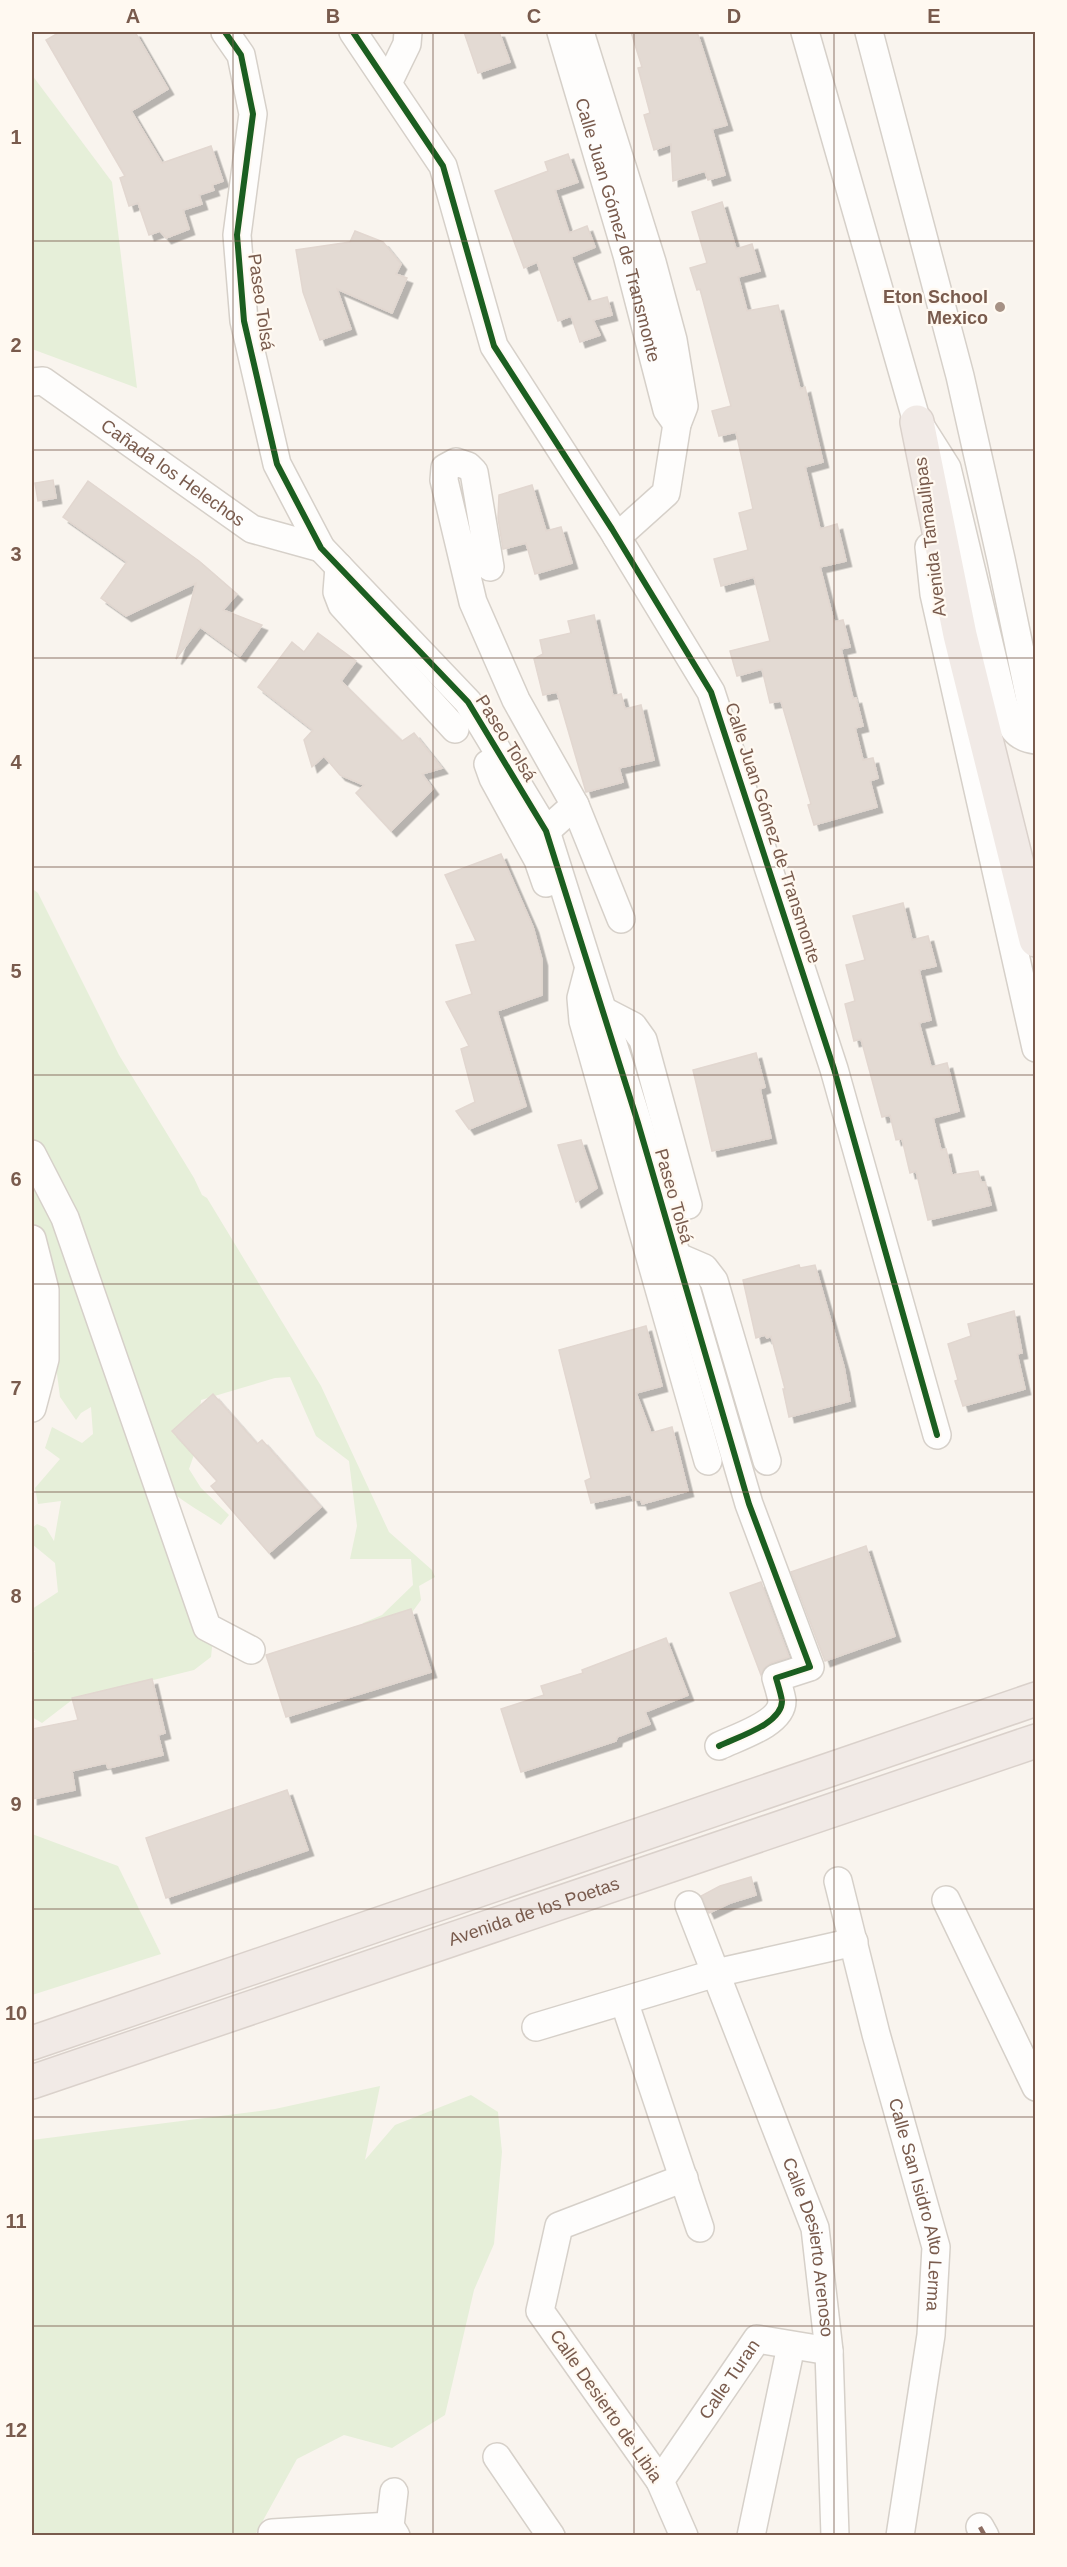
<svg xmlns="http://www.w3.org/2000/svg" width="1067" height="2567" font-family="Arial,sans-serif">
<defs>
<filter id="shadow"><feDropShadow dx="5.5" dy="5.5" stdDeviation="0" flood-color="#0004"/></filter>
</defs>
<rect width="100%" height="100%" fill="#f9f4ee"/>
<g fill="#e6efd9">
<path d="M32 75 112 182 137 388 32 349Z"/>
<path d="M32 881 34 890 38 893 119 1055 194 1178 202 1195 207 1198 321 1386 389 1532 432 1570 435 1577 419 1586 421 1600 403 1625 360 1636 363 1623 382 1615 413 1585 411 1559H350L357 1526 349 1461 316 1436 290 1377 275 1378 201 1400 196 1449 189 1469 201 1488 229 1515 221 1525C202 1512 184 1503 167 1488L214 1629 211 1657 194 1670 72 1700 42 1723 32 1717V1655L35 1651 32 1650V1609L58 1592 55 1563 32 1544V1528L37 1524 46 1528 54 1541 61 1501 38 1504 35 1488 60 1459 45 1448 52 1427 82 1443 93 1434 91 1407 81 1413 76 1420 60 1397 56 1366 32 1334Z"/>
<path d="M32 1834 118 1866 161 1954 32 1995Z"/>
<path d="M380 2086 365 2160 395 2125 471 2095 498 2112 502 2152 494 2244 474 2290 445 2415 392 2448 344 2435 297 2459 255 2535H32V2140L275 2109Z"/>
</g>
<g fill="#e3dad3" stroke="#e2d7d0" stroke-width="1.5" filter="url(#shadow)">
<path d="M60 32H135L168 89 131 111 162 163 211 146 223 181 212 185 214 190 199 195 202 204 183 210 189 229 166 238 160 231 149 235 138 203 129 206 120 178 125 176 46 40Z"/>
<path d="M464 32H499L510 62 478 73Z"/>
<path d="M631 32H697L727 125 712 129 725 175 708 180 705 171 673 181 671 144 654 150 644 115 650 113 638 68 642 67Z"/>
<path d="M568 154 578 182 555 190 569 233 587 226 595 247 571 257 588 302 607 297 612 315 593 320 600 335 580 342 571 316 558 321 537 262 524 268 495 191 548 171 545 162Z"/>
<path d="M722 202 736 249 752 244 760 271 738 277 747 311 778 305 800 389 805 387 823 462 805 467 820 529 837 524 846 561 820 567 834 622 843 620 850 647 841 649 853 699 856 698 863 726 855 728 863 760 873 758 878 778 870 781 877 807 814 825 808 805 811 804 781 701 770 703 762 669 737 676 730 651 770 641 754 577 721 586 714 559 748 550 739 513 753 509 736 432 719 436 712 411 731 406 700 289 697 290 690 268 707 263 692 212Z"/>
<path d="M355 231 383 242 401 264 396 274 407 278 392 313 337 289 351 329 320 340 303 292 296 250 350 242Z"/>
<path d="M53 480 56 498 38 501 35 483Z"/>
<path d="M88 481 199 561 237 594 223 610 262 625 240 656 200 627 176 659 196 583 126 616 101 598 127 562 63 517Z"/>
<path d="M532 485 546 531 561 527 572 563 535 574 526 543 503 549 498 518 499 495Z"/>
<path d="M594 615 613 696 621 694 625 709 641 705 654 760 619 768 623 782 586 792 557 692 543 695 534 659 543 654 540 640 571 633 568 621Z"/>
<path d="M318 633 356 661 341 681 402 741 414 733 442 768 422 774 433 789 391 831 356 793 364 785 340 775 324 756 312 767 304 740 313 730 258 687 292 642 304 652Z"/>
<path d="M501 854 533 927 542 960V995L497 1011 526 1106 469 1129 456 1111 475 1102 461 1049 469 1046 446 1002 472 994 456 945 476 941 445 875Z"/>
<path d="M903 903 912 940 928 936 936 966 919 970 931 1020 919 1023 931 1067 947 1063 959 1111 933 1118 941 1150 946 1149 952 1175 978 1171 981 1182H985L991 1205 928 1220 916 1171 910 1173 902 1139 896 1140 890 1115 882 1117 861 1039 854 1041 845 1004 855 1001 846 965 865 960 853 916Z"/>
<path d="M756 1053 765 1087 760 1089 771 1138 712 1151 693 1070Z"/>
<path d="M581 1140 597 1188 576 1202 558 1145Z"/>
<path d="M799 1265 800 1268 815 1265 844 1367 850 1401 789 1417 783 1389H785L771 1336 767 1338 765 1335 756 1338 743 1280Z"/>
<path d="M1014 1311 1022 1353 1017 1354 1025 1389 963 1406 955 1381 958 1380 948 1344 971 1336 968 1324Z"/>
<path d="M646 1326 662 1386 636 1393 651 1433 672 1427 688 1491 642 1504 641 1500H633L631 1494 591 1503 585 1481 591 1478 559 1350Z"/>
<path d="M213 1394 257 1444 262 1440 321 1507 269 1553 211 1486 217 1481 172 1431Z"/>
<path d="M866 1546 895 1636 825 1661 791 1572Z"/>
<path d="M761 1582 789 1657 771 1663 764 1668 761 1675 730 1593Z"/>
<path d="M411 1609 431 1672 286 1717 266 1655Z"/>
<path d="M666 1638 688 1695 645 1712 650 1724 617 1737 616 1741 521 1772 501 1709 544 1695 541 1686 583 1673 582 1670Z"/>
<path d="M152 1679 165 1733 158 1735 163 1755 108 1768 106 1763 72 1771 75 1790 32 1799V1729L78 1720 72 1698Z"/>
<path d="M287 1790 308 1850 166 1898 146 1838Z"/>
<path d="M751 1877 756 1895 730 1903 709 1913 701 1896 720 1886Z"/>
</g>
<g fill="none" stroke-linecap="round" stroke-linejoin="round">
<defs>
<g id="minor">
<path d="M225 32 241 55 253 114 237 235 244 321 277 464 321 548 468 702 546 831 638 1123 749 1504 810 1667 776 1678C778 1685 781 1694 782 1701 782 1724 737 1737 719 1746"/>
<path d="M353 32 443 166 494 346 612 529 711 692 834 1069 937 1435"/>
<path id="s1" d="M561 32 627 255 667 410 677 424"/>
<path d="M580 32 652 262 673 340 684 406 677 424 666 493 617 537"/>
<path d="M805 32 917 422 919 443"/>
<path d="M869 32 960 376 1001 559 1036 728"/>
<path d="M388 83 407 44 408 32"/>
<path id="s2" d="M32 382 43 381 252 529 321 548"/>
<path d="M923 430 947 468 1003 702C1010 723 1012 737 1036 740"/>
<path d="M929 547 934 594 1036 1048"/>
<path d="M339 567 337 592 342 605 455 729"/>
<path d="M490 567 474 472 468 466 456 462 445 468 444 480 473 602 516 700 575 805 546 831"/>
<path d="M488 764 493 778 538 860 546 883"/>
<path d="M575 805 621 919"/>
<path d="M588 971 581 998 583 1021 708 1461"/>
<path d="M602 1010 633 1026 643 1040 688 1205"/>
<path d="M32 1154 65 1218 207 1627 251 1650"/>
<path d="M32 1239 45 1290V1359L32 1408"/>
<path d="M676 1256 704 1268 714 1281 767 1461"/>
<path id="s3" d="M838 1881 876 2034 936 2247 931 2335 900 2536"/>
<path d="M946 1900 1036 2087"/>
<path id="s4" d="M689 1905 815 2228 829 2351 835 2536"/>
<path d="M624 2001 700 2228"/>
<path d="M536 2027 716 1973 854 1942"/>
<path d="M497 2457 551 2536"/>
<path id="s5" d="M660 2481 757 2339 829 2351"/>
<path d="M394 2492 390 2526 396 2536"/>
<path d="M980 2527 985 2536"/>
<path d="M272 2533 390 2526"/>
<path d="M684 2536 660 2481 540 2311 559 2226 684 2178"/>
<path d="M751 2536 791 2346"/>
</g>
<g id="highway">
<path d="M917 422 960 635 1036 940"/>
<path d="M32 2043 1036 1699"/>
<path id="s6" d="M32 2082 1036 1741"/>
</g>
</defs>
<use href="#minor" stroke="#d6d0c9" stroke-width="30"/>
<use href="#highway" stroke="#dad1cb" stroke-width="36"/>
<use href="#minor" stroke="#fefdfc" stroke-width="27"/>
<use href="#highway" stroke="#f1eae6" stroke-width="33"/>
<path stroke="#8d6e63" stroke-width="4.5" stroke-dasharray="9 4.5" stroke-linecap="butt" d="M980 2527 985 2536"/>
<defs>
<g id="cycleway">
<path d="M225 32 241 55 253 114 237 235 244 321 277 464 321 548 468 702 546 831 638 1123 749 1504 810 1667 776 1678C778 1685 781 1694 782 1701 782 1724 737 1737 719 1746"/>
<path d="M353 32 443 166 494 346 612 529 711 692 834 1069 937 1435"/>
</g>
</defs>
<use href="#cycleway" stroke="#fff9f1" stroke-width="10"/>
<use href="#cycleway" stroke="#1b5e20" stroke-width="6"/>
</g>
<path fill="none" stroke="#795b4d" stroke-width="1.5" stroke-opacity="0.55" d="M233 32V2536M433 32V2536M634 32V2536M834 32V2536M32 241H1036M32 450H1036M32 658H1036M32 867H1036M32 1075H1036M32 1284H1036M32 1492H1036M32 1700H1036M32 1909H1036M32 2117H1036M32 2326H1036"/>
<circle fill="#a69185" stroke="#fff9f1" stroke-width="2" cx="1000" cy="307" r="6"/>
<g text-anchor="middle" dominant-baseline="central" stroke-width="4.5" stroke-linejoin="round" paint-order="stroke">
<g font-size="18" fill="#795b4d" stroke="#fff9f1">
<text stroke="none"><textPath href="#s1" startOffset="206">Calle Juan Gómez de Transmonte</textPath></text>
<text transform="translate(261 302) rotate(82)">Paseo Tolsá</text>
<text stroke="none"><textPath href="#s2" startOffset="170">Cañada los Helechos</textPath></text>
<text transform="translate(930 537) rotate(-97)">Avenida Tamaulipas</text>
<text transform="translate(506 738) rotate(58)">Paseo Tolsá</text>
<text transform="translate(773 833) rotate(72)">Calle Juan Gómez de Transmonte</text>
<text transform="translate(674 1196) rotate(74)">Paseo Tolsá</text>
<text stroke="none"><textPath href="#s6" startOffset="530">Avenida de los Poetas</textPath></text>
<text stroke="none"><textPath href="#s3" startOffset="334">Calle San Isidro Alto Lerma</textPath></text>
<text stroke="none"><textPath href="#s4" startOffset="364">Calle Desierto Arenoso</textPath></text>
<text stroke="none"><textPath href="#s5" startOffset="123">Calle Turan</textPath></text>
<text transform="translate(606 2406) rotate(55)">Calle Desierto de Libia</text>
</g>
<g font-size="18" font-weight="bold" fill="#795b4d" stroke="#fff9f1" text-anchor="end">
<text x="988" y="297">Eton School<tspan x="988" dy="21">Mexico</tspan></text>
</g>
</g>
<rect width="1067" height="2567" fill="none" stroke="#fff9f1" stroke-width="66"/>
<rect x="33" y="33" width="1001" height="2501" fill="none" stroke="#795b4d" stroke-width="2"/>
<g font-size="20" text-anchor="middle" font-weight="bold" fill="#795b4d">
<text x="133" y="23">A</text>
<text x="333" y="23">B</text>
<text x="534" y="23">C</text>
<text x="734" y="23">D</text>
<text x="934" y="23">E</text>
<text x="16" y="144">1</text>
<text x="16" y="352">2</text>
<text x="16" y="561">3</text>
<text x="16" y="769">4</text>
<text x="16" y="978">5</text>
<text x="16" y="1186">6</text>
<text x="16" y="1395">7</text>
<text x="16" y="1603">8</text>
<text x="16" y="1811">9</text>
<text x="16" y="2020">10</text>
<text x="16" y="2228">11</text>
<text x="16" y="2437">12</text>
</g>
</svg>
